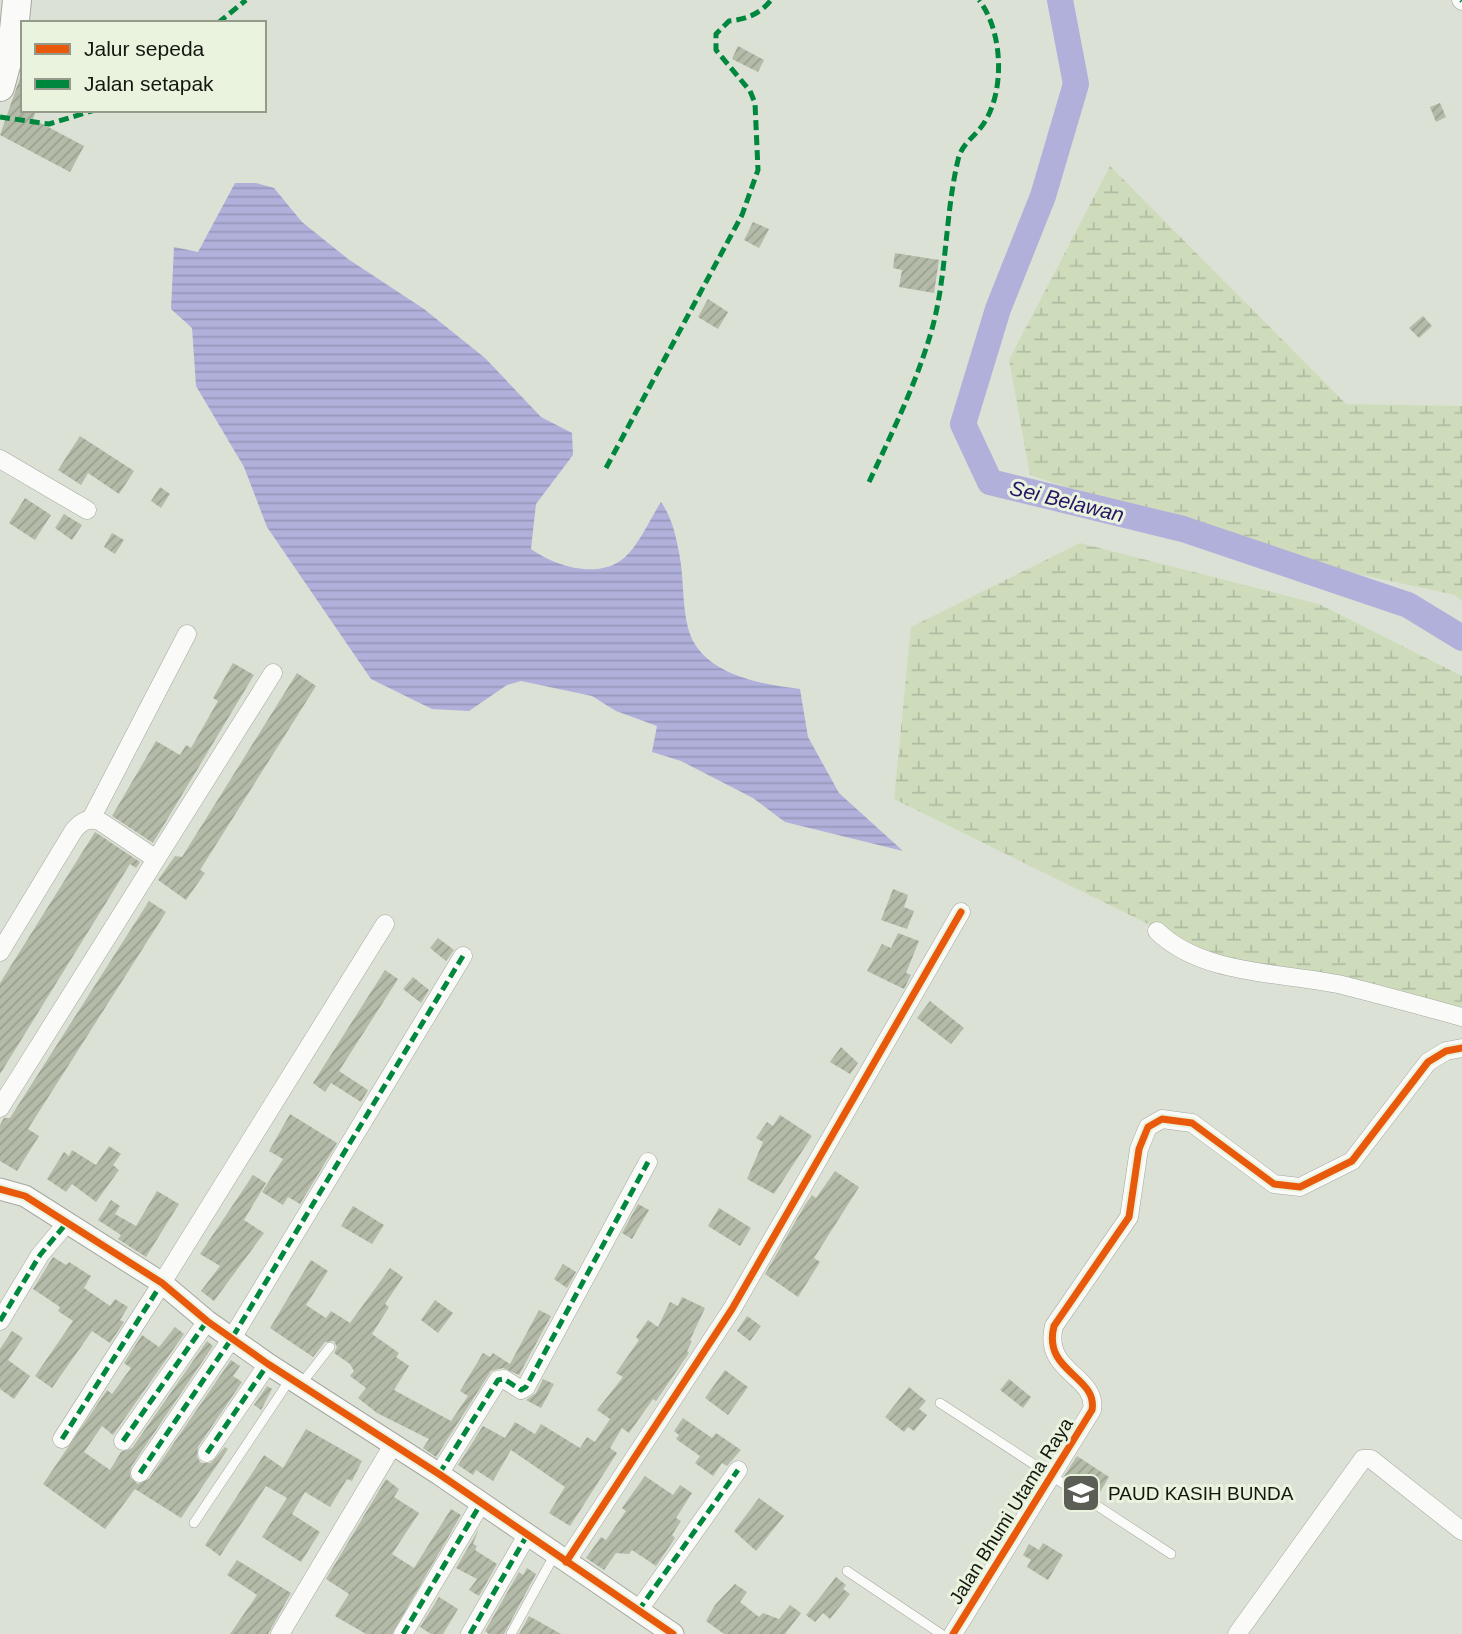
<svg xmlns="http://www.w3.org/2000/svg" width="1462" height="1634" font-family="Arial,sans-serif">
<defs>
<pattern id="wetland-marsh" width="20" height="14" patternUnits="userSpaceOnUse" patternTransform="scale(1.75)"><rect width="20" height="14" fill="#cedcbc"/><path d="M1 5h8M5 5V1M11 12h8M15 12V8" fill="none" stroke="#b0bca1"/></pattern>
<pattern id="water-rules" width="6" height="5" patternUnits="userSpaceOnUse" patternTransform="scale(1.75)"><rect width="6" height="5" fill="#b0b0db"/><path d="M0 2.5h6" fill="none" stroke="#9697bb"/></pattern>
<pattern id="building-hatch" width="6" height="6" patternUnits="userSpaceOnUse" patternTransform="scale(1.75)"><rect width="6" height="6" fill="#b4bba8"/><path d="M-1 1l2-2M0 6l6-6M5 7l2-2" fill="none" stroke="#9aa090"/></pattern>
</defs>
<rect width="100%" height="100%" fill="#dce1d5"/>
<g fill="url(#wetland-marsh)">
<path d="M1110 166 1346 404 1462 406V601L1455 595 1283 558 1030 475 1009 360Z"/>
<path d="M1080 543 1319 604 1462 676V1010L1215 957 894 799 911 627Z"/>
</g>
<path fill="url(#water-rules)" d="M235 183H256L274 188 302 222 348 259 424 309 485 358 541 417 572 433 573 455 536 504 531 549C555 566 598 580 624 558 639 545 650 519 661 502 672 518 675 533 679 552 684 577 682 604 688 628 700 674 759 684 800 689L808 737 839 793 903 851 785 822 753 798 681 761 652 752 657 726 616 711 592 696 521 681 507 685 469 711 432 709 371 679 267 527 244 467 196 386 192 328 171 309 174 247 198 252Z"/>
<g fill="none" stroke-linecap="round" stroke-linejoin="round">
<path stroke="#b0b0db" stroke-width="26" d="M1060 0 1076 84 1043 196 998 309 963 424 990 482 1183 529 1408 605 1462 638"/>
</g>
<g fill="url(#building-hatch)">
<path d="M738 46 764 60 758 72 732 59Z"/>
<path d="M21 75 23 110H36L33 119 84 146 70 172 0 135Z"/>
<path d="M1440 103 1446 117 1436 122 1430 107Z"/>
<path d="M753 222 769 229 759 248 744 240Z"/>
<path d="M895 253 939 260 934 293 899 287 902 270 893 268Z"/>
<path d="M708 299 728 312 718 329 698 317Z"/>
<path d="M1423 316 1432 326 1419 338 1409 328Z"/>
<path d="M80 436 134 471 119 494 88 473 81 485 58 470Z"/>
<path d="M160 487 170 494 161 508 151 501Z"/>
<path d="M25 498 51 515 35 540 9 523Z"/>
<path d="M64 514 82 525 72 540 55 528Z"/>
<path d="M112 533 124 540 115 554 104 547Z"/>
<path d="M233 663 254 675 153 843 112 816 156 741 180 755 186 745 191 748 218 701 213 698Z"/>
<path d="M297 673 316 686 200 870 205 873 186 900 158 880 175 856 182 857Z"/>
<path d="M95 832 140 862 136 868 130 864 0 1074V983Z"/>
<path d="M893 889 908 895 904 907 914 911 907 929 881 920Z"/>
<path d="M149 901 166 912 28 1129 39 1136 17 1171 0 1161V1125L4 1118H10Z"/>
<path d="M898 933 919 941 906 973 911 975 904 989 867 971 882 944 891 948Z"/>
<path d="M438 938 454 950 446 961 430 948Z"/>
<path d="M385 970 398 979 339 1071 368 1090 361 1102 331 1083 325 1092 313 1083Z"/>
<path d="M413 977 429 990 421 1003 403 989Z"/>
<path d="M930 1001 964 1028 951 1044 917 1018Z"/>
<path d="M841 1047 858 1063 850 1074 830 1062Z"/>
<path d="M290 1114 337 1143 300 1204 288 1197 283 1205 262 1192 283 1159 269 1151Z"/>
<path d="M780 1115 812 1136 774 1194 747 1179 763 1142 756 1138 767 1122 773 1126Z"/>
<path d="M109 1146 121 1154 113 1165 119 1170 96 1202 72 1184 66 1192 47 1179 64 1152 69 1156 72 1150 96 1165Z"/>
<path d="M835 1171 859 1187 814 1258 820 1262 798 1297 765 1274 805 1205 812 1195 816 1198Z"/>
<path d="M253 1175 266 1183 244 1220 264 1233 214 1301 201 1291 220 1266 200 1254Z"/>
<path d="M157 1191 179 1204 146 1257 118 1239 121 1235 98 1220 111 1200 120 1206 115 1214 136 1226Z"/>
<path d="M638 1204 649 1210 632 1239 622 1233Z"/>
<path d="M353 1206 384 1225 372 1244 341 1226Z"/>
<path d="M719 1208 751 1228 740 1246 708 1226Z"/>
<path d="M53 1257 66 1265 69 1262 91 1276 84 1288 110 1306 115 1299 128 1307 120 1320 124 1322 110 1343 92 1331 52 1388 35 1376 73 1321 58 1311 60 1307 33 1289Z"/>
<path d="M311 1260 328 1271 306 1305 326 1318 331 1311 350 1323 390 1268 403 1277 385 1304 389 1307 372 1334 399 1353 396 1357 409 1366 394 1390 451 1421 468 1396 460 1391 483 1353 490 1357 493 1353 510 1364 539 1310 551 1316 519 1375 503 1368 491 1371 436 1457 423 1448 429 1439 377 1413 358 1398 366 1388 350 1376 354 1371 350 1364 334 1353 337 1347 334 1341 325 1342 313 1357 270 1328Z"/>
<path d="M563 1264 576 1272 567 1288 554 1279Z"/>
<path d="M682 1297 705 1308 690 1340 692 1341 687 1351 689 1353 656 1401 653 1399 629 1433 622 1428 610 1448 617 1453 570 1526 549 1513 565 1487 511 1450 493 1481 476 1470 473 1475 458 1465 483 1426 505 1438 515 1422 535 1434 541 1424 580 1448 587 1437 595 1442 610 1419 597 1410 623 1377 616 1373 639 1340 636 1337 648 1320 658 1327 670 1302 678 1306Z"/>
<path d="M435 1300 453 1313 438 1333 421 1320Z"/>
<path d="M747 1316 761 1326 750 1341 737 1331Z"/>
<path d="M175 1327 184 1334 113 1435 102 1426 84 1452 110 1470 121 1452 132 1448 207 1341 213 1346 131 1467 130 1477 138 1484 149 1479 231 1360 240 1366 233 1376 242 1382 198 1447 197 1457 201 1463H211L225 1447 228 1449 181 1518 135 1489 105 1529 43 1484 107 1390 112 1394 131 1368 124 1363 142 1335 159 1347Z"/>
<path d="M12 1331 23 1338 8 1360 30 1376 14 1399 0 1389V1349Z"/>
<path d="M725 1370 748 1387 728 1415 705 1398Z"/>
<path d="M543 1379 554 1384 541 1408 526 1400 536 1393Z"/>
<path d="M1009 1379 1031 1397 1023 1408 1000 1390Z"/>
<path d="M267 1386 272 1389 261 1410 254 1405Z"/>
<path d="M909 1387 926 1401 919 1409 927 1415 914 1431 908 1427 904 1432 885 1417Z"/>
<path d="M683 1418 712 1438 716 1433 741 1450 727 1466 722 1463 713 1476 695 1463 700 1456 676 1439 679 1435 674 1431Z"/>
<path d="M306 1429 362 1461 352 1481 347 1479 330 1507 305 1492 292 1514 320 1532 301 1562 262 1537 287 1498 266 1486 220 1556 205 1545 264 1455 283 1468Z"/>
<path d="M1077 1456 1109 1477 1097 1497 1064 1476Z"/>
<path d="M645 1476 673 1495 680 1485 692 1493 676 1518 681 1521 672 1535 675 1538 656 1566 632 1550 629 1554 616 1553 604 1570 586 1558 601 1537 606 1540 626 1511 622 1508Z"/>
<path d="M386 1479 399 1489 394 1497 419 1513 392 1554 414 1568 451 1509 461 1515 392 1634H366L335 1616 349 1594 326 1579Z"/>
<path d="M759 1498 784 1516 756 1551 734 1531Z"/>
<path d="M479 1529 473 1544 477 1546 475 1550 497 1564 479 1596 469 1590 477 1579 456 1568Z"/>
<path d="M1043 1543 1063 1555 1048 1580 1027 1567 1031 1560 1023 1555 1029 1544 1039 1550Z"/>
<path d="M237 1560 291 1593 268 1634H230L257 1595 227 1575Z"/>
<path d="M527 1568 536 1574 504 1634H489L485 1631 519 1572 523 1575Z"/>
<path d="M836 1577 846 1585 843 1589 850 1594 830 1619 823 1613 815 1622 806 1615Z"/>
<path d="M735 1584 747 1592 740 1602 759 1617 763 1613 779 1619 790 1605 801 1613 785 1634H724L706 1621 715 1605Z"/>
<path d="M439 1597 458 1609 443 1634H431L420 1627Z"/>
<path d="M529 1616 561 1634H519Z"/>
</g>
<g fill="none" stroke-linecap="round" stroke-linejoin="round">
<defs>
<g id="service">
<path d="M302 1383 330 1347"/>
<path d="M940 1403 1171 1554"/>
<path d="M194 1523 291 1378"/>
<path d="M847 1571 941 1634"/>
<path d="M511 1634 555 1554"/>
</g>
<g id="minor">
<path d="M1461 0 1462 1"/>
<path d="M0 459 87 510"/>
<path d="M91 819 187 634"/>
<path d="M1157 931C1203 976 1283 972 1342 985 1382 995 1422 1006 1462 1017"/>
<path d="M0 952 74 830C82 821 89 817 101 822L156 859"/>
<path d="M0 1108 273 673"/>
<path d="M0 1321 40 1255 65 1225"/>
<path d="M62 1439 162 1283 385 924"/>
<path d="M123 1441 207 1321"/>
<path d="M207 1453 268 1364"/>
<path d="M140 1473 232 1338 463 956"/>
<path d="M439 1474 498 1380 504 1379 521 1390 526 1387 648 1162"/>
<path d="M566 1562 732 1309 961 912"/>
<path d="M638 1611 738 1470"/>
<path d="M280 1634 393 1445"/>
<path d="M403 1634 480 1505"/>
<path d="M470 1634 526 1537"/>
<path d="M953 1634 1092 1410C1098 1376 1042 1372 1054 1326L1129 1217 1139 1149 1148 1127 1162 1119 1192 1123 1274 1184 1300 1187 1352 1161 1428 1062 1446 1051 1462 1048"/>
<path d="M1237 1634 1363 1459H1371L1462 1531"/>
</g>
<path id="tertiary" d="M0 1189 25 1196 162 1283 207 1321 268 1364 439 1474 673 1634"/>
<path id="primary" d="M0 87 13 40 17 0"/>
</defs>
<use href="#service" stroke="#a4a89f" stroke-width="10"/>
<use href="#minor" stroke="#a4a89f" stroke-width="19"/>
<use href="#tertiary" stroke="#a4a89f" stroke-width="23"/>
<use href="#primary" stroke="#a4a89f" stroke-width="30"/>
<use href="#service" stroke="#fafaf9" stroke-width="9"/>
<use href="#minor" stroke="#fafaf9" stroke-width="18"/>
<use href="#tertiary" stroke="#fafaf9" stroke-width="21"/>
<use href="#primary" stroke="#fafaf9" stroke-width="28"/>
<g stroke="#00873e" stroke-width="5" stroke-dasharray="10 5" stroke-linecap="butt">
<path d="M1461 0 1462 1"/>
<path d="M218 23 246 0"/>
<path d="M0 117 49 124 95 110"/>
<path d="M606 468 742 215 758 170 755 103 750 91 716 50V34L729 21C747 19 760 14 771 0"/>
<path d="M869 482C892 433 917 382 932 329 947 275 945 215 958 160 961 145 973 138 982 126 1006 93 1003 31 979 0"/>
<path d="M0 1321 40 1255 65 1225"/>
<path d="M62 1439 162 1283"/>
<path d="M123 1441 207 1321"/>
<path d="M207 1453 268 1364"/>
<path d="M140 1473 232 1338 463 956"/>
<path d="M439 1474 498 1380 504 1379 521 1390 526 1387 648 1162"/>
<path d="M638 1611 738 1470"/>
<path d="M403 1634 480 1505"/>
<path d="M470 1634 526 1537"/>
</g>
<defs>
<g id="cycleway">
<path d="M0 1189 25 1196 162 1283 207 1321 268 1364 439 1474 673 1634"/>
<path d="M566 1562 732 1309 961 912"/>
<path d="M953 1634 1092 1410C1098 1376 1042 1372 1054 1326L1129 1217 1139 1149 1148 1127 1162 1119 1192 1123 1274 1184 1300 1187 1352 1161 1428 1062 1446 1051 1462 1048"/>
</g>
</defs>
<use href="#cycleway" stroke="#eaf3dd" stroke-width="11"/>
<use href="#cycleway" stroke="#e8590c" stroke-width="7"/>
</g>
<defs>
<symbol id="school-square" viewBox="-11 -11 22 22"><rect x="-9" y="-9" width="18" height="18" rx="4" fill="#5a5e55" stroke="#eaf3dd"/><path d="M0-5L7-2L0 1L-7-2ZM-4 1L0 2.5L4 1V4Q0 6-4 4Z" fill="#fff"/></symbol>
</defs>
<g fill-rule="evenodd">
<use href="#school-square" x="1059" y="1471" width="44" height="44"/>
</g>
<g text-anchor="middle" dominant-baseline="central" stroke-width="6" stroke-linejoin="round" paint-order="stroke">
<g font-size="19" fill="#141710" stroke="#eaf3dd" text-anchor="start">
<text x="1108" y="1493">PAUD KASIH BUNDA</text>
</g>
<g font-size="19" fill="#141710" stroke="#eaf3dd">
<text transform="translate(1011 1511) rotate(-58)">Jalan Bhumi Utama Raya</text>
</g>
<g font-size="21" font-style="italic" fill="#271663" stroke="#eaf3dd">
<text transform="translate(1067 501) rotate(14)">Sei Belawan</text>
</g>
</g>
<rect x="21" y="21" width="245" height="91" fill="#eaf3dd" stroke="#949b8b" stroke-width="2"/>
<rect x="35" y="44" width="35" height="10" fill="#e8590c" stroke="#949b8b" stroke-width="2"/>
<text x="84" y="56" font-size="21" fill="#141710">Jalur sepeda</text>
<rect x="35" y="79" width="35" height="10" fill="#00873e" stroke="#949b8b" stroke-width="2"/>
<text x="84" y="91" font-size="21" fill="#141710">Jalan setapak</text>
</svg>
